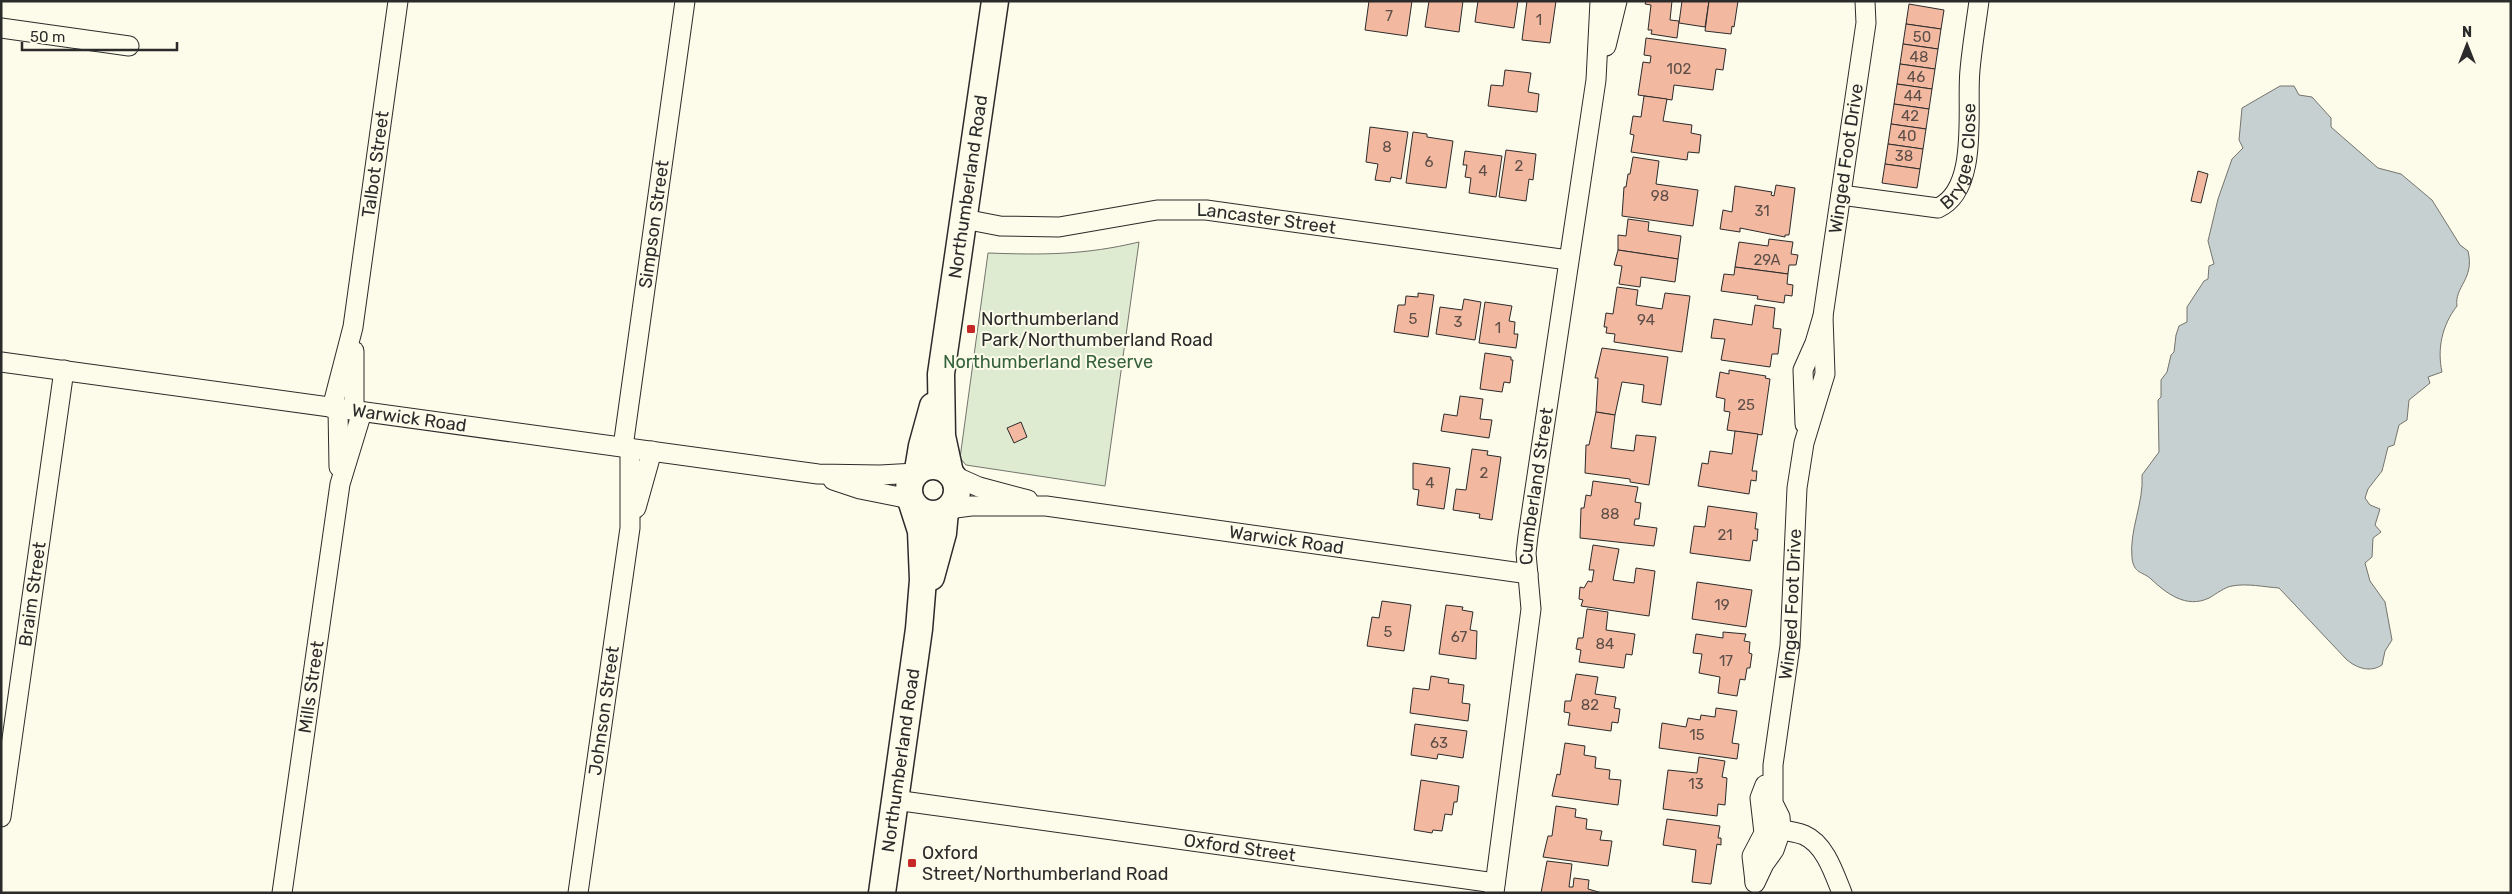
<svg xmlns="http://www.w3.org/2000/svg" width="2512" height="894" font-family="Rubik,sans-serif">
<rect width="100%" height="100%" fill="#fdfbea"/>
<path fill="#deebd1" stroke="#74746e" d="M1139 242 1105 486 966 465 960 458 988 253C1043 255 1085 255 1139 242Z"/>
<path fill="#c7d0d0" stroke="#74746e" d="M2280 86H2294L2299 95 2312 97 2331 118V127L2378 168 2401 174 2432 200 2460 245 2468 251C2475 279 2454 287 2457 306 2442 325 2437 349 2442 372L2428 377 2430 383 2409 400 2407 420 2399 425 2394 445 2388 447 2382 471 2368 489 2365 498 2370 505 2380 509 2375 525 2381 532 2373 538 2372 557 2365 563 2370 581 2385 602 2392 640 2385 651 2382 665C2370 673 2356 668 2346 659L2279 588C2264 587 2247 583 2232 586 2225 587 2216 594 2209 598 2186 609 2166 593 2151 579 2142 571 2134 574 2132 558 2129 530 2144 503 2142 475L2159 452 2158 400 2161 397V380L2167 372 2171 355 2174 352 2176 335 2179 326 2187 322V307L2204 281 2208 279 2209 266 2214 264 2208 241 2218 199 2232 159 2243 148 2239 140 2242 108Z"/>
<g fill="#f2b8a0" stroke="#2b2b2b">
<path d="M1369 1H1412L1407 36 1365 30Z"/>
<path d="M1429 1H1463L1459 32 1425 27Z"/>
<path d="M1478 1H1518L1514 28 1475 22Z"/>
<path d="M1527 1H1556L1550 43 1522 40Z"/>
<path d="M1646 1H1672L1670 20 1679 21 1677 38 1651 34 1652 30H1648L1651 5 1645 4Z"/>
<path d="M1682 1H1709L1705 27 1679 23Z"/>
<path d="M1709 1H1738L1734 27 1732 26 1731 34 1705 31Z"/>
<path d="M1909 4 1944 10 1941 29 1906 24Z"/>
<path d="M1906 24 1941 29 1938 49 1903 44Z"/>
<path d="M1646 38 1726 49 1723 70 1716 69 1713 90 1674 85 1672 100 1638 95 1643 62 1650 63 1651 56 1644 55Z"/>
<path d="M1903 44 1938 49 1935 69 1900 64Z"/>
<path d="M1900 64 1935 69 1932 89 1897 84Z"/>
<path d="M1505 70 1531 73 1528 92 1539 94 1537 112 1488 106 1491 85 1503 86Z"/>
<path d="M1897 84 1932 89 1929 109 1894 104Z"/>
<path d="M1644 96 1667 99 1663 121 1692 125 1691 133 1701 135 1699 153 1688 152 1687 160 1631 152 1634 135 1630 134 1633 116 1641 117Z"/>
<path d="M1894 104 1929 109 1926 129 1891 124Z"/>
<path d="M1891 124 1926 129 1923 149 1888 144Z"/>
<path d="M1370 127 1408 132 1401 179 1391 177 1390 182 1375 180 1378 164 1366 162Z"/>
<path d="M1413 132 1427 134V137L1453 141 1446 188 1406 183Z"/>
<path d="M1888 144 1923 149 1920 169 1885 164Z"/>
<path d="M1506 150 1536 154 1533 180 1529 179 1526 201 1499 197Z"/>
<path d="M1465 151 1502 156 1496 197 1469 193 1471 178 1465 177 1467 165H1463Z"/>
<path d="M1633 157 1659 161 1656 184 1698 190 1693 226 1622 216 1624 187H1626L1628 174H1630Z"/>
<path d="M1885 164 1920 169 1917 188 1882 183Z"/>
<path d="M2198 171 2208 174 2201 203 2191 201Z"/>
<path d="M1776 185 1795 188 1789 235H1785V237L1740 228V232L1720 229 1723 210 1732 212 1735 186 1772 192 1771 195 1774 196Z"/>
<path d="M1628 219 1649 222 1648 231 1681 236 1678 259 1618 250V235L1626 236Z"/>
<path d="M1769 239 1793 242 1791 254 1798 255 1796 265H1789L1788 274 1735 267 1739 242 1768 246Z"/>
<path d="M1618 250 1678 259 1675 282 1641 277 1640 287 1619 284 1622 266 1614 265Z"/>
<path d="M1735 267 1788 274 1787 284 1793 285 1792 296 1785 295 1784 303 1757 299 1758 296 1721 291 1724 274 1734 275Z"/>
<path d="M1617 287 1638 290 1636 305 1662 309 1665 293 1690 296 1682 352 1614 342 1615 334 1606 333 1607 327H1604L1606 313 1613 314Z"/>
<path d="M1418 293 1434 295 1428 337 1394 332 1398 305H1405L1406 296 1418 297Z"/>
<path d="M1464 299 1481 302 1475 340 1436 334 1440 307 1462 310Z"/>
<path d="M1485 302 1512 306 1509 321 1515 322 1514 334H1518L1516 348 1479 343Z"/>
<path d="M1755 305 1775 308 1773 328 1781 329 1778 354H1772L1770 367 1721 360 1725 339 1711 338 1714 319 1752 325Z"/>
<path d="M1602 348 1668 357 1661 405 1642 402 1644 385 1622 382 1615 415 1596 412 1598 378H1595Z"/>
<path d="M1485 353 1511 357V360H1513L1510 383 1504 382 1502 392 1480 389Z"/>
<path d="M1729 370 1766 376 1765 378 1770 379 1762 435 1727 430 1730 412 1724 411 1725 399 1716 397 1720 372 1729 374Z"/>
<path d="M1460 396 1483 399 1480 419 1492 420 1489 438 1441 431 1444 414 1457 416Z"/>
<path d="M1596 412 1615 415 1611 448 1634 451 1636 435 1656 437 1649 485 1630 482V479L1585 473 1586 445H1589Z"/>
<path d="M1021 422 1027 437 1014 443 1007 428Z"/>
<path d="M1735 431 1758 434 1752 471H1757L1756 481 1751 480 1749 494 1698 486 1702 463 1708 464 1710 451 1732 454Z"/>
<path d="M1472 449 1488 451 1487 455 1501 457 1492 520 1479 518 1480 514 1453 510 1456 489 1466 490Z"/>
<path d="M1413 463 1450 468 1444 509 1417 505 1419 490 1413 489Z"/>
<path d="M1593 481 1638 487 1635 502 1641 503 1639 519H1635L1634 525 1657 528 1654 546 1580 538 1581 508H1584L1586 495 1591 496Z"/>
<path d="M1708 506 1757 513 1755 529H1758L1757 541 1753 540 1750 561 1690 553 1694 526 1705 527Z"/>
<path d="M1593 545 1619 549 1613 580 1634 583 1636 568 1655 571 1649 616 1581 606 1583 600 1579 599 1580 587 1584 588 1588 581 1592 582 1594 570H1589Z"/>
<path d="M1697 582 1752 590 1746 627 1692 619Z"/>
<path d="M1382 601 1411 605 1404 651 1367 646 1372 617 1379 618Z"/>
<path d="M1446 605 1463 607 1462 610 1473 612 1470 630 1477 631 1476 659 1439 654Z"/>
<path d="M1587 609 1608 612 1606 630 1635 634 1632 655 1626 654 1624 668 1579 662 1581 650 1576 649 1578 638H1583Z"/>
<path d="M1723 632 1746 634 1744 641 1750 642 1749 653 1752 654 1750 668H1747L1745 680 1740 679 1737 696 1718 693 1720 677 1699 673 1702 654 1693 653 1696 634 1723 638Z"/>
<path d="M1576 674 1598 677 1595 694 1616 697 1614 708 1620 709 1618 723 1612 722 1611 731 1568 725 1570 713 1564 712 1565 701H1571Z"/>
<path d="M1431 676 1449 679 1448 683 1464 685 1462 703 1470 704 1468 721 1410 713 1413 688 1429 690Z"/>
<path d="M1716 708 1737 711 1732 743 1739 744 1737 759 1659 748 1662 723 1686 727 1688 718 1700 720 1701 715 1715 717Z"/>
<path d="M1415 724 1467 731 1463 758 1438 754 1437 759 1411 755Z"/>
<path d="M1565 743 1585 746 1584 755 1596 757 1595 768 1610 770 1609 779 1621 780 1618 805 1552 796 1557 774 1560 775Z"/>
<path d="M1699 757 1725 761 1722 777 1727 778 1725 805 1718 804 1717 816 1663 809 1668 770 1697 773Z"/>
<path d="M1421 780 1459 786 1457 802H1454L1452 815 1445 814 1442 831 1433 830 1432 833 1414 830Z"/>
<path d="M1556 806 1576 809 1575 817 1587 819 1586 829 1602 831 1600 840 1612 841 1608 866 1543 857 1548 836H1552Z"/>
<path d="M1667 819 1720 826 1718 838H1721V845L1717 844 1711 884 1692 882 1696 850 1663 845Z"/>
<path d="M1547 861 1572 864 1569 887H1573L1574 878 1589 880 1588 889 1602 893H1541Z"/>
</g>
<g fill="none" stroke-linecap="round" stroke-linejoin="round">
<defs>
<g id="street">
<path d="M1 28 129 46"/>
<path d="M1606 46 1617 1"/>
<path id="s1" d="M1841 195 1938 208C1980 189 1966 107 1970 70 1972 47 1976 24 1979 1"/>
<path id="s2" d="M964 219 1000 226 1059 227 1157 210H1206L1568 260"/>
<path d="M354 351V411"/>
<path id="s3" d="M1 362 818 474 880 475 916 473"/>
<path id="s4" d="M332 408 353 327 398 1"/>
<path d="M338 409 339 467"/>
<path id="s5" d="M1805 424 1803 370 1815 343 1823 316 1866 23 1865 1"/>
<path id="s6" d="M623 447 685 1"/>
<path d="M952 475 979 487 1028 500"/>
<path d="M833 480 860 489 910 499"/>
<path d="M636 508 652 451"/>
<path id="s7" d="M948 509 971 506H1046L1528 574"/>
<path id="s8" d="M895 800 1495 883"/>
<path id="s9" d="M1 817 64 370"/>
<path d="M1770 828C1781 830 1794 831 1804 835 1825 844 1834 873 1842 893"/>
<path d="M1755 882 1752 856 1764 833 1760 798 1765 785"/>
<path id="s10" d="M1755 883 1764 864 1774 850 1781 830 1780 817 1773 803V765L1790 646 1797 488 1804 443 1825 374 1823 316"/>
<path id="s11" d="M282 893 340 484 362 412"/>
<path id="s12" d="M578 893 630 528V448"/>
<path id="s13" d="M1494 893 1531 609 1526 553 1528 536 1596 80 1600 1"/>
</g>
<g id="secondary">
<circle cx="933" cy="490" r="24"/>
<path d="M918 470 922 446 933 406"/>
<path id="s14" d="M950 473 942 436 941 374 995 1"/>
<path d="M931 577 943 533 945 511"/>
<path id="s15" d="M882 893 919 629 923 580 921 531 912 503"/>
</g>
</defs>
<use href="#street" stroke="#2b2b2b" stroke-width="21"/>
<use href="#secondary" stroke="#2b2b2b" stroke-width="29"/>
<use href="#street" stroke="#fdfbea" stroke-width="19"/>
<use href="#secondary" stroke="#fdfbea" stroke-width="26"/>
</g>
<g fill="#c62828" stroke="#fdfbea" stroke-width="2">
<rect x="966" y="324" width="10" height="10" rx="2.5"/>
<rect x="907" y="858" width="10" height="10" rx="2.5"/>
</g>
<g text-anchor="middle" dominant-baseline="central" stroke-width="4" stroke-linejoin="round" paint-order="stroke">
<g font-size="15" fill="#5d4e48">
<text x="1389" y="16">7</text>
<text x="1539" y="20">1</text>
<text x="1922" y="37">50</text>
<text x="1919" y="57">48</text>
<text x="1679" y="69">102</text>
<text x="1916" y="77">46</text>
<text x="1913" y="96">44</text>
<text x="1910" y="116">42</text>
<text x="1907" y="136">40</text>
<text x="1387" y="147">8</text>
<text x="1904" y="156">38</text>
<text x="1429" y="162">6</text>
<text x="1519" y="166">2</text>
<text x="1483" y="171">4</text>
<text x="1660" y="196">98</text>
<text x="1762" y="211">31</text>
<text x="1767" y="260">29A</text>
<text x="1413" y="319">5</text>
<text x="1646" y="320">94</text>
<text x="1458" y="322">3</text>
<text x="1498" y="328">1</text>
<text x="1746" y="405">25</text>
<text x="1484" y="473">2</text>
<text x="1430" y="483">4</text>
<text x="1610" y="514">88</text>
<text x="1725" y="535">21</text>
<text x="1722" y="605">19</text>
<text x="1388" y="632">5</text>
<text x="1459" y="637">67</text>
<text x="1605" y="644">84</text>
<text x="1726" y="661">17</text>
<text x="1590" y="705">82</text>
<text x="1697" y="735">15</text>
<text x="1439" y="743">63</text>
<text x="1696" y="784">13</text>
</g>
<g font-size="18" fill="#2b2b2b" stroke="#fdfbea">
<text stroke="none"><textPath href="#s1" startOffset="158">Brygee Close</textPath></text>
<text stroke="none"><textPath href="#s5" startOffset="271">Winged Foot Drive</textPath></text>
<text stroke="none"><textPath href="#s4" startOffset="248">Talbot Street</textPath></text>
<text stroke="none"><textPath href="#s14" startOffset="289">Northumberland Road</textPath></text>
<text stroke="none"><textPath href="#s2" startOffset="305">Lancaster Street</textPath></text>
<text stroke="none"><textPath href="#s6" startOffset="225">Simpson Street</textPath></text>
<text stroke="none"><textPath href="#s3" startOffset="412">Warwick Road</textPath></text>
<text stroke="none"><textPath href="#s13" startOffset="410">Cumberland Street</textPath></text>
<text stroke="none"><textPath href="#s7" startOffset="341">Warwick Road</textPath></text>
<text stroke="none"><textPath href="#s9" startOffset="225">Braim Street</textPath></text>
<text stroke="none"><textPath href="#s10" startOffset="288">Winged Foot Drive</textPath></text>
<text stroke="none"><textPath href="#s11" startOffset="208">Mills Street</textPath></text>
<text stroke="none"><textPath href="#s12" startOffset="184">Johnson Street</textPath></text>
<text stroke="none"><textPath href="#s15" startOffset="134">Northumberland Road</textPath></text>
<text stroke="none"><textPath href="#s8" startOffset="348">Oxford Street</textPath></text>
</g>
<g font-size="18" fill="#2b2b2b" stroke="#fdfbea" text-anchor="start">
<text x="981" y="319">Northumberland<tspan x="981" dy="21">Park/Northumberland Road</tspan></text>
<text x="922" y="853">Oxford<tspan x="922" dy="21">Street/Northumberland Road</tspan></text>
</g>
<g font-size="18" fill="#34623c" stroke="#fdfbea">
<text x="1048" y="362">Northumberland Reserve</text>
</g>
</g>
<rect width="2512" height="894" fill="none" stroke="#2b2b2b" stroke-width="5"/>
<g transform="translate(2467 45)" stroke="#fdfbea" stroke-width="4" paint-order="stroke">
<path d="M0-4L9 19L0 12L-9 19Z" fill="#2b2b2b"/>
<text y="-8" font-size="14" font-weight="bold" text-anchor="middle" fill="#2b2b2b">N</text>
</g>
<path d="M22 42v8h155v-8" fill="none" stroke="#2b2b2b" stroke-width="2.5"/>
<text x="30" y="42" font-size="15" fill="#2b2b2b" stroke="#fdfbea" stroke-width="4" paint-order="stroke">50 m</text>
</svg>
